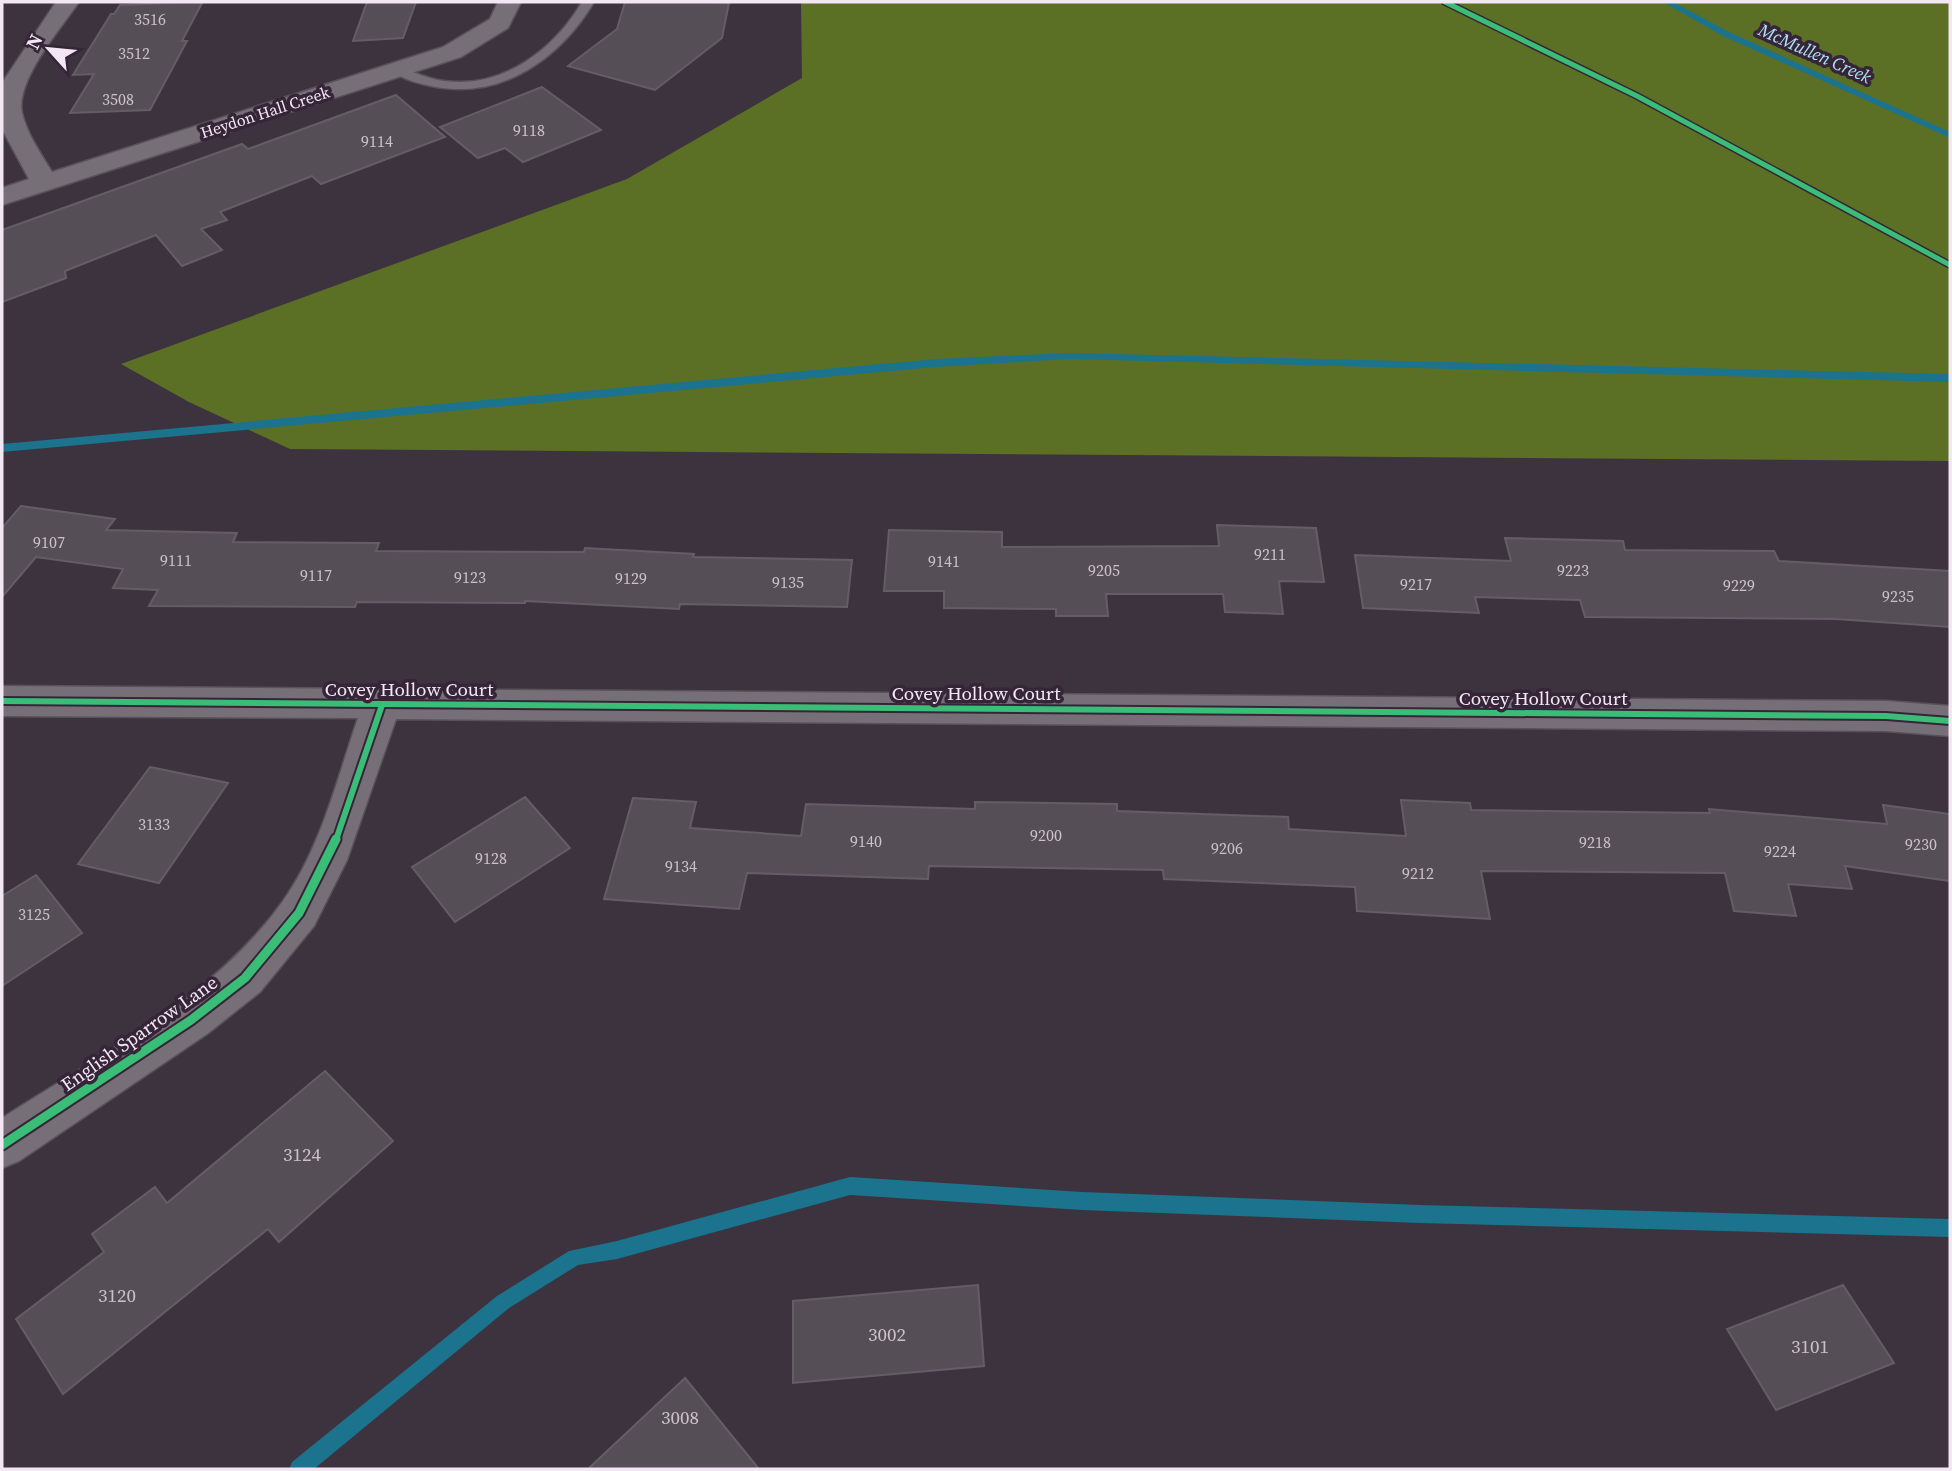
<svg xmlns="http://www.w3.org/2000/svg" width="1952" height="1471" font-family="'Source Serif 4',serif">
<rect width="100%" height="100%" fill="#3d333e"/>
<path fill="#5b7025" d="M801 2H1950V461L290 449 189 402 121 364 627 179 802 78Z"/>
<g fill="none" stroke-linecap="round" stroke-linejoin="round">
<g fill="#1b738e" fill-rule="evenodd">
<path d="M1663 2H1673L1729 32 1950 132V138L1723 36Z"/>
<path d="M1069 353 1950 374V382L1069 359 936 367 2 452V444L936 359Z"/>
<path d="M850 1177 1082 1192 1420 1205 1950 1219V1237L1420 1223 1082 1210 850 1195 617 1259 578 1265 509 1308 314 1469H289L292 1462 497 1296 569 1251 617 1241Z"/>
</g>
</g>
<g fill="#564e57" stroke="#655d66" stroke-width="2">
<path d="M192 2 202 3 182 41H187L150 110 70 113 94 74 73 75 111 14H114L120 5Z"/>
<path d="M367 2H416L403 38 353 41Z"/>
<path d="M625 2H704L729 3 722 38 655 90 568 66 617 29Z"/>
<path d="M542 87 601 130 523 162 505 148 478 158 440 127Z"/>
<path d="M396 95 445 137 321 184 312 176 220 212 227 220 201 229 222 250 182 266 156 235 65 271 66 278 2 302V230L242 144 248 149Z"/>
<path d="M21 506 115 519 106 530 237 533 233 542 379 543 376 551 584 552 585 548 694 554 693 557 852 560 847 607 680 604 679 609 525 601V603L357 602 355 607 149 606 158 590 113 588 123 569 36 557 2 597V528Z"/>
<path d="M1217 525 1316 528 1324 582 1279 581 1283 614 1225 612 1223 594H1106L1108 616H1056V609L944 608V591H884L889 530 1002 532V547L1219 546Z"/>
<path d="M1505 538 1623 541 1625 550 1774 551 1779 561 1950 571V627L1836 619 1585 617 1580 600 1475 597 1479 613 1363 608 1355 555 1511 561Z"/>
<path d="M150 767 228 783 159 883 78 864Z"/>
<path d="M525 797 570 848 455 922 412 867Z"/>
<path d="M633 798 696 802 690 828 801 836 806 804 975 809V802L1117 804V811L1288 817 1289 829 1406 836 1401 800 1470 803 1471 810 1710 813 1709 809 1887 824 1883 805 1950 814V881L1845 866 1852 889 1788 884 1796 916 1734 911 1725 873 1481 871 1490 919 1357 911 1355 887 1164 879 1163 870 929 866 928 879 747 873 739 909 604 899Z"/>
<path d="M36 875 82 933 2 986V896Z"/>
<path d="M325 1071 393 1141 279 1242 268 1229 63 1394 16 1319 104 1252 92 1234 155 1187 167 1203Z"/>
<path d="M978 1285 984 1366 793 1383V1301Z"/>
<path d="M1843 1285 1894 1363 1776 1410 1727 1329Z"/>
<path d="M685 1378 759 1469H588Z"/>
</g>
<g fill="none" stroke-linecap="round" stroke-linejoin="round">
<defs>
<path id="lane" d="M582 2H594C561 57 504 99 436 87 421 84 403 80 391 70L397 66C413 71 427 79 444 81 502 89 554 50 582 2Z"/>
<g id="street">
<path d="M56 2H79C61 28 15 81 22 113 27 134 41 154 52 172L443 47 490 19 498 2H521L508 28 461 57 2 205V188L29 179 2 129V83Z"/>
<path d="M2 686 1886 701 1950 706V736L1886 731 396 719 347 860 314 926 260 992 207 1034 19 1161 2 1168V1118C98 1056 216 996 283 901 321 848 337 779 358 718L2 716Z"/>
</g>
</defs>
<use href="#lane" stroke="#59515a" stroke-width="3"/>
<use href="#street" stroke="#59515a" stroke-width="3"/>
<use href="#lane" fill="#776f78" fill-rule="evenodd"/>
<use href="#street" fill="#776f78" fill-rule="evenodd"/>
<defs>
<path id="cycleway-far2" d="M1445 2 1637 96 1950 265"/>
<g id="cycleway-far1">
<path d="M2 701 1886 716 1950 721"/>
<path d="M336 840 382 705"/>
</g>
<path id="cycleway" d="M2 1145 191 1020 245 978 299 913 336 839"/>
</defs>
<use href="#cycleway-far2" stroke="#362538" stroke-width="8"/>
<use href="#cycleway-far1" stroke="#362538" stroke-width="10"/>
<use href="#cycleway" stroke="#362538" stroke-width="13"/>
<use href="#cycleway-far2" stroke="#3abd76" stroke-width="5"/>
<use href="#cycleway-far1" stroke="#3abd76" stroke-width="6"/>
<use href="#cycleway" stroke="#3abd76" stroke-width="9"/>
</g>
<g text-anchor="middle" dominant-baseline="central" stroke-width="7" stroke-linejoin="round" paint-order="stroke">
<g font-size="16" fill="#cbc1cc">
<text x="150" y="19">3516</text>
<text x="134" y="53">3512</text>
<text x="118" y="99">3508</text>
<text x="529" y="130">9118</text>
<text x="377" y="141">9114</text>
<text x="49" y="542">9107</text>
<text x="1270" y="554">9211</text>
<text x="176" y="560">9111</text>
<text x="944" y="561">9141</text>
<text x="1104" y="570">9205</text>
<text x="1573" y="570">9223</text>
<text x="316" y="575">9117</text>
<text x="470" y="577">9123</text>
<text x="631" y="578">9129</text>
<text x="788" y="582">9135</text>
<text x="1416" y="584">9217</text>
<text x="1739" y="585">9229</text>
<text x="1898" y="596">9235</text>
<text x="154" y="824">3133</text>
<text x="1046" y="835">9200</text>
<text x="866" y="841">9140</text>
<text x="1595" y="842">9218</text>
<text x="1921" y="844">9230</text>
<text x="1227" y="848">9206</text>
<text x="1780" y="851">9224</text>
<text x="491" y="858">9128</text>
<text x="681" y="866">9134</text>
<text x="1418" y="873">9212</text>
<text x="34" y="914">3125</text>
</g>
<g font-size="16" fill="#f2e7f3" stroke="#362538">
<text transform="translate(265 112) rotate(-18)">Heydon Hall Creek</text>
</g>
<g font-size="18" font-style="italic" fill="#aee1f5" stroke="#362538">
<text transform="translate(1815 53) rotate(24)">McMullen Creek</text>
</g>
<g font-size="19" fill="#f2e7f3" stroke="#362538">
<text x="409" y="689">Covey Hollow Court</text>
<text x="976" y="693">Covey Hollow Court</text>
<text x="1543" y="698">Covey Hollow Court</text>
<text transform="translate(139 1033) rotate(-35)">English Sparrow Lane</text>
</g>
<g font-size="19" fill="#cbc1cc">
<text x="302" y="1154">3124</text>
<text x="117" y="1295">3120</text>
<text x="887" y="1334">3002</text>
<text x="1810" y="1346">3101</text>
<text x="680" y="1417">3008</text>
</g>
</g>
<rect width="1952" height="1471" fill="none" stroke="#f2e7f3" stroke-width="7"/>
<g transform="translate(49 49) rotate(297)" stroke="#362538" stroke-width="5" paint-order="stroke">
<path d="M0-5L12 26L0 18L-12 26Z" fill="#f2e7f3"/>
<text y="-10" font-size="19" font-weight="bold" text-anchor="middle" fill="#f2e7f3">N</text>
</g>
</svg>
